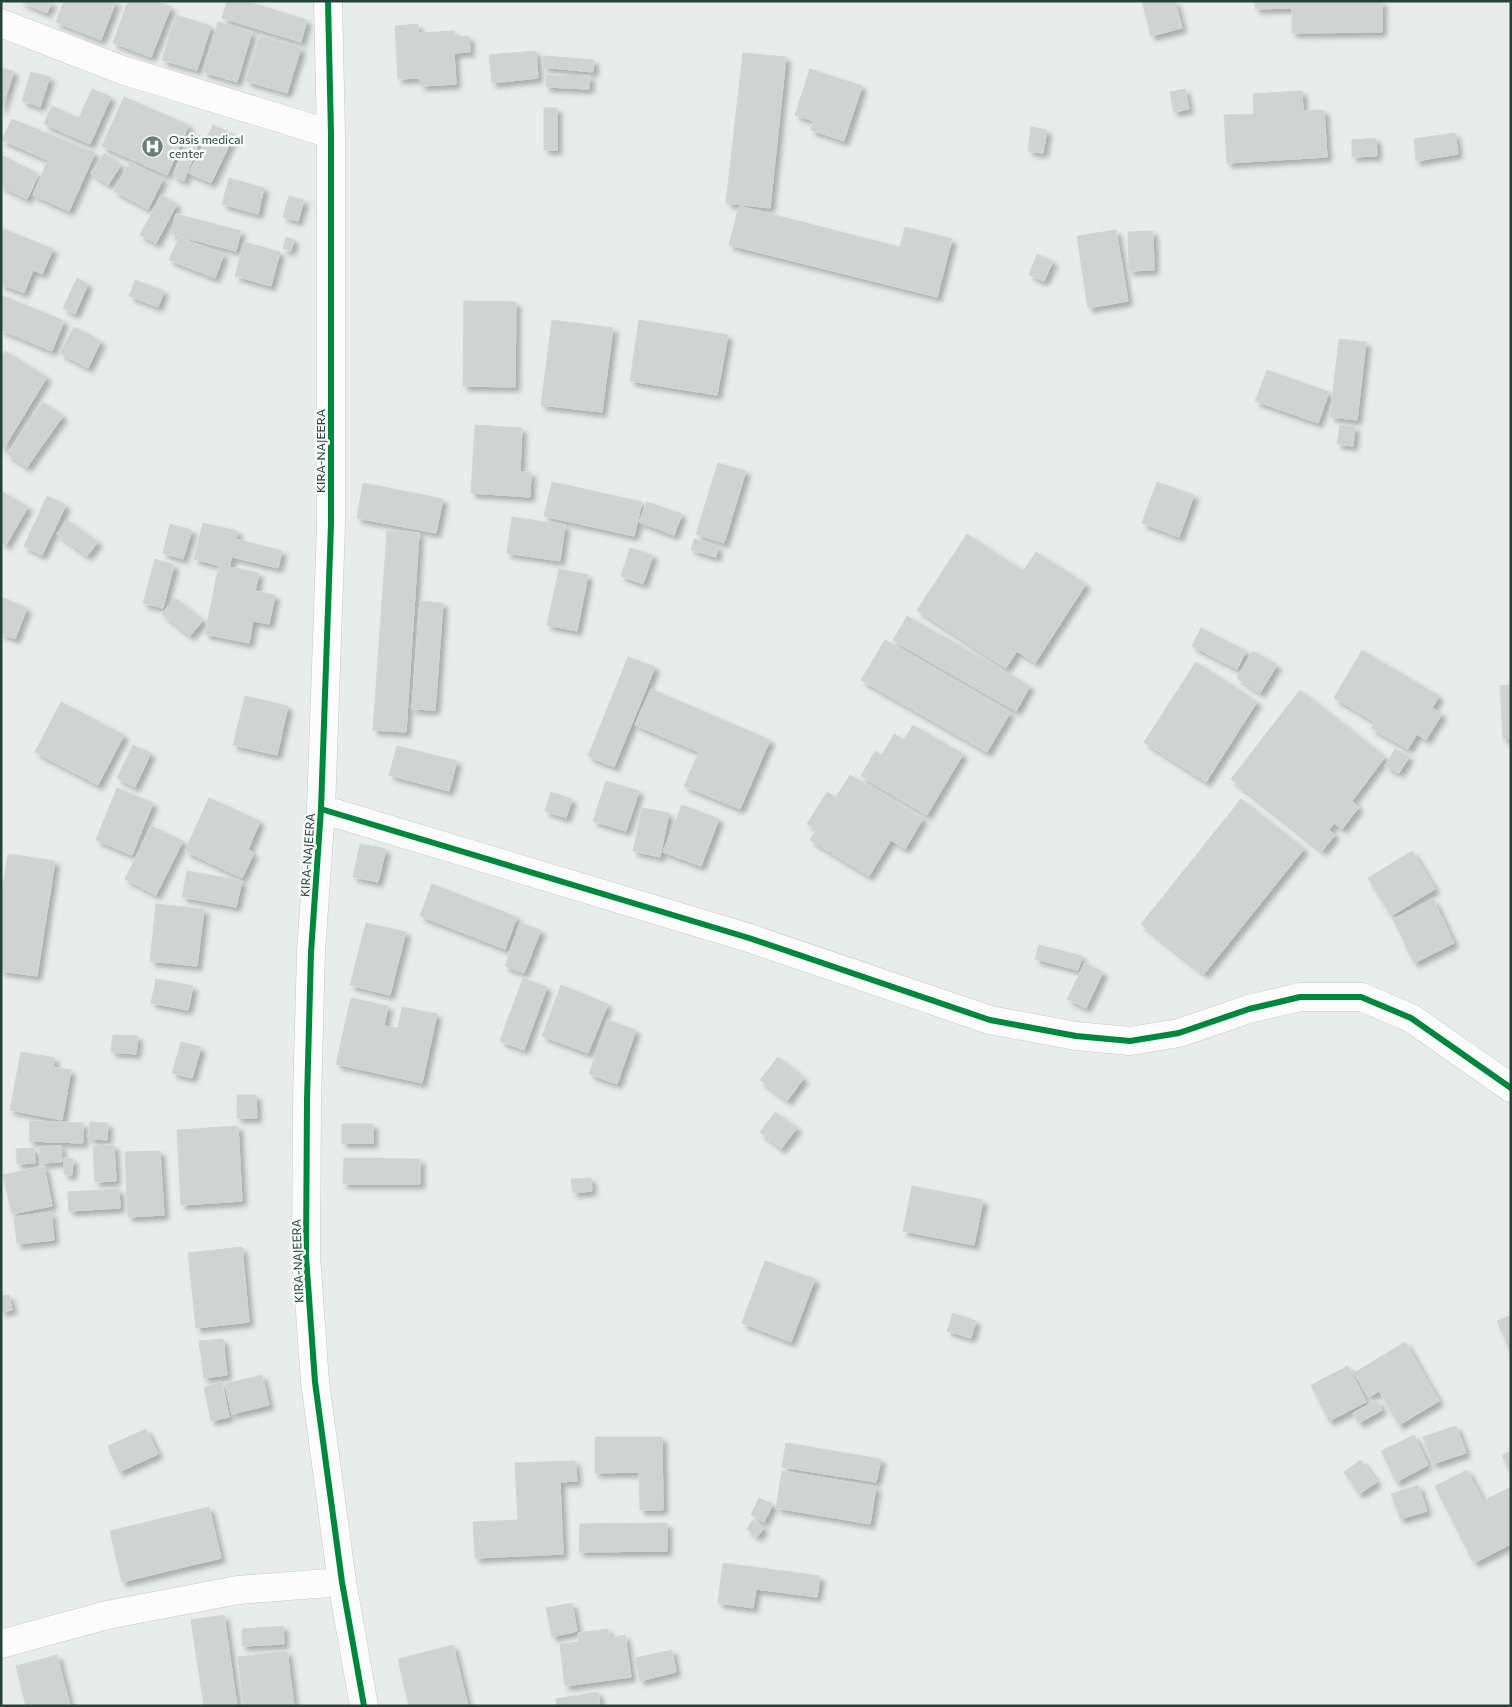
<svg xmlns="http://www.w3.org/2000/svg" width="1512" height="1707" font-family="Commissioner,sans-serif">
<defs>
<filter id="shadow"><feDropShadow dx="4.5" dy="4.5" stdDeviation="2.5" flood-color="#0004"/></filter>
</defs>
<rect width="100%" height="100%" fill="#e8edeb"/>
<g fill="#cfd4d2" stroke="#d1d6d4" filter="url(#shadow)">
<path d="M19 1H52L47 13Z"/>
<path d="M64 1H116L101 40 56 22Z"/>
<path d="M128 1H155L171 7 151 57 113 43Z"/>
<path d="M227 1H246L307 20 301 42 222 18Z"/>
<path d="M1142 1H1175L1182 28 1151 36Z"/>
<path d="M1255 1H1382V32L1292 33V8L1255 9Z"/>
<path d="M176 15 211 26 197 70 162 60Z"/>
<path d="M218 22 252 32 237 82 203 72Z"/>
<path d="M418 24V33L454 31V37L469 36 470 52 454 53 456 84 421 86 420 78 398 79 395 26Z"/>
<path d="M260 36 301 48 287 93 246 81Z"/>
<path d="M536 51 538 78 492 83 489 55Z"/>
<path d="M743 53 786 57 770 208 726 203Z"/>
<path d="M544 56 594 60 593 72 543 67Z"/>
<path d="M1 68 14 71 1 111Z"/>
<path d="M810 69 862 86 844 141 811 130 813 121 795 115Z"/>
<path d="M31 72 50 77 40 107 22 101Z"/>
<path d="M546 75 590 76 589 89 546 87Z"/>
<path d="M92 89 111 97 90 144 44 124 52 106 79 118Z"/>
<path d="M1185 89 1189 109 1174 112 1170 92Z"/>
<path d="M1302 91 1303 111 1324 110 1327 157 1227 163 1224 115 1254 114 1253 94Z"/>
<path d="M124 97 189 125 167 175 102 146Z"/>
<rect x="544" y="108" width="13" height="42"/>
<path d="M12 119 95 153 69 211 33 195 48 160 2 140Z"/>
<path d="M213 125 234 135 211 183 189 173Z"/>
<path d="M1031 127 1047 130 1043 153 1028 151Z"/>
<path d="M190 132 201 137 184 181 173 176Z"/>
<path d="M1455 133 1458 154 1416 161 1414 139Z"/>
<path d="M1376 138 1377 156 1352 157V140Z"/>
<path d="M104 153 121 165 108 185 91 173Z"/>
<path d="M1 155 39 174 27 199 1 186Z"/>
<path d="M130 162 163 179 148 209 114 191Z"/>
<path d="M229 178 264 188 258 214 222 204Z"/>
<path d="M161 195 177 204 156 243 140 235Z"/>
<path d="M289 196 304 200 298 221 283 217Z"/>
<path d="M739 206 900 247 905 227 952 239 937 297 729 245Z"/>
<path d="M176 214 241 231 236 251 171 234Z"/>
<path d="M1 228 53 249 42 274 33 270 24 293 1 284Z"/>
<path d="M1116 230 1128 301 1088 308 1077 236Z"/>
<path d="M1153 231 1154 270 1129 271 1128 232Z"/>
<path d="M179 237 224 254 215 278 169 260Z"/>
<path d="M286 237 294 239 291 251 283 249Z"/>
<path d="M244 242 280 252 271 286 235 276Z"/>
<path d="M1037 254 1053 261 1044 281 1029 275Z"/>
<path d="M77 278 88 284 75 314 63 308Z"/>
<path d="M135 280 164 291 158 307 129 296Z"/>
<path d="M1 295 64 321 52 351 1 330Z"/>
<path d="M464 301 516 302 515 387 463 386Z"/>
<path d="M552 320 613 328 602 412 541 405Z"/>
<path d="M639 320 728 335 717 395 630 381Z"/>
<path d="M74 327 101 341 88 368 60 353Z"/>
<path d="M1339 339 1366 342 1357 420 1330 417Z"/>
<path d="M5 351 47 377 2 451 1 358Z"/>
<path d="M1267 370 1329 392 1318 423 1255 401Z"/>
<path d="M43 402 63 416 27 467 7 454Z"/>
<path d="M475 425 522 428 520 472H531L530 497 471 493Z"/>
<path d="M1340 425 1355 427 1353 446 1337 444Z"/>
<path d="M718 463 746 471 724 543 696 534Z"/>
<path d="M552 482 642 502 634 536 544 516Z"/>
<path d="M1157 482 1194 495 1179 537 1142 523Z"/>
<path d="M363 483 443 499 436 533 357 518Z"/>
<path d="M1 491 28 507 6 545 1 542Z"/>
<path d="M47 496 66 505 42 555 24 546Z"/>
<path d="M647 502 682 514 674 535 639 522Z"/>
<path d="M512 517 565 525 560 561 507 553Z"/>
<path d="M67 520 98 542 87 556 57 534Z"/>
<path d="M203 523 238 531 229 568 194 559Z"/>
<path d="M170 524 192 530 183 559 163 553Z"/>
<path d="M387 531 419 533 406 732 373 730Z"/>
<path d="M967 534 1023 571 1036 552 1086 584 1035 663 1017 651 1006 668 917 610Z"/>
<path d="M236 539 282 551 278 568 232 557Z"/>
<path d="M694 539 718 547 716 557 691 550Z"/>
<path d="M630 548 653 555 643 584 621 576Z"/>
<path d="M155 559 174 565 163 608 143 603Z"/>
<path d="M219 565 259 573 255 591 275 595 269 624 253 621 249 643 205 634Z"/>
<path d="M559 569 588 575 577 631 547 625Z"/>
<path d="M1 597 27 608 15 639 1 634Z"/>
<path d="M175 598 203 620 190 636 162 614Z"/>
<path d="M420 601 443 603 435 710 412 709Z"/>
<path d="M907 616 1030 686 1016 711 893 640Z"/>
<path d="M1201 628 1246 651 1237 669 1192 646Z"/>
<path d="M885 640 1010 713 987 752 861 680Z"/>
<path d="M1362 650 1439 696 1432 708 1442 714 1426 740 1417 734 1408 749 1371 728 1375 722 1334 698Z"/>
<path d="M1253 651 1277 665 1260 693 1237 678Z"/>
<path d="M628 657 655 667 614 767 588 756Z"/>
<path d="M1196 662 1257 702 1206 782 1144 742Z"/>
<path d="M1511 685V738L1503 739 1500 686Z"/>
<path d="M651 689 770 740 740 809 684 786 699 752 635 725Z"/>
<path d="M1300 690 1385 757 1352 801 1359 807 1342 829 1334 823 1329 830 1335 835 1322 851 1231 779Z"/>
<path d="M245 696 288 706 277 755 233 745Z"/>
<path d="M61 702 124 735 98 785 35 752Z"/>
<path d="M913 725 963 754 927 815 861 776 875 751 882 755 894 734 904 740Z"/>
<path d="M133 745 151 753 135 787 117 778Z"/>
<path d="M397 746 457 761 449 791 389 775Z"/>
<path d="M1395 749 1409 757 1399 773 1385 766Z"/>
<path d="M850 775 923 819 905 849 891 840 869 876 810 840 816 830 807 824 827 792 836 797Z"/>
<path d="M606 781 639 791 626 831 593 821Z"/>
<path d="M117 788 153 803 132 855 96 840Z"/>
<path d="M551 792 572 799 566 818 545 811Z"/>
<path d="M209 798 260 821 248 850 254 853 242 878 185 851Z"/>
<path d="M1241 799 1304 849 1204 974 1141 924Z"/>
<path d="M682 805 719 819 701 866 663 852Z"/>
<path d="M642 808 669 813 660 857 633 851Z"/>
<path d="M151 826 183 841 156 895 125 879Z"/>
<path d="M360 844 386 849 378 882 353 877Z"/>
<path d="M1412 851 1435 889 1391 916 1368 878Z"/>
<path d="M8 854 55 861 37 976 1 971V897Z"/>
<path d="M187 871 242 881 236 907 182 897Z"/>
<path d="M432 884 517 917 505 949 420 916Z"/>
<path d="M1433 899 1454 943 1414 963 1393 919Z"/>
<path d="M156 904 204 909 197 966 150 961Z"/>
<path d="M366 923 406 932 390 995 350 985Z"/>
<path d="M520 923 541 930 524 973 505 966Z"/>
<path d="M1039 945 1082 956 1078 970 1035 959Z"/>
<path d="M1085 963 1103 972 1086 1008 1067 999Z"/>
<path d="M523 978 547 987 524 1050 500 1041Z"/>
<path d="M156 979 193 986 188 1010 151 1003Z"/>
<path d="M561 985 608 1004 588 1053 542 1036Z"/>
<path d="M351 998 388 1006 384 1026 398 1028 402 1007 437 1014 422 1083 336 1064Z"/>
<path d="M607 1020 636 1030 617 1084 589 1074Z"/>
<path d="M113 1035 138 1036 136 1054 111 1052Z"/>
<path d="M181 1042 201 1047 192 1078 172 1073Z"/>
<path d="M21 1052 55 1058 53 1067 71 1070 62 1120 10 1110Z"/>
<path d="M778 1057 804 1078 787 1101 760 1080Z"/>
<path d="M237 1095H256L257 1118H237Z"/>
<path d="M775 1112 797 1128 781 1149 760 1132Z"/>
<path d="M30 1121 83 1123V1143L29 1141Z"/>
<path d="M90 1122 108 1123 107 1140 88 1138Z"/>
<rect x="342" y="1124" width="31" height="19"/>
<path d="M238 1126 242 1201 181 1205 177 1130Z"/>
<path d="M114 1145 116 1181 95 1182 93 1146Z"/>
<path d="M61 1146 62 1162 40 1163 39 1147Z"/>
<path d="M34 1148 35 1163 17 1164 16 1149Z"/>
<path d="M160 1151 164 1215 128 1217 125 1152Z"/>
<path d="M64 1158 73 1159 72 1175 64 1174Z"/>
<path d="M344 1158 420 1159V1184H343Z"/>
<path d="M44 1166 52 1206 12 1214 3 1175Z"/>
<path d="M591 1178 592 1191 573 1193 571 1179Z"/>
<path d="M912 1186 983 1200 974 1245 903 1231Z"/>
<path d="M119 1189 120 1208 69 1211 68 1192Z"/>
<path d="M51 1212 54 1240 17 1244 14 1217Z"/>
<path d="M242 1247 249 1322 196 1328 188 1253Z"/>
<path d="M765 1261 815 1279 791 1342 742 1323Z"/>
<path d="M9 1295 12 1310 1 1312V1296Z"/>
<path d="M953 1313 976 1321 971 1338 947 1331Z"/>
<path d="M1511 1315V1348L1509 1349 1497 1321Z"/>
<path d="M223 1339 227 1375 204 1378 199 1341Z"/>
<path d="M1405 1342 1439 1401 1399 1425 1379 1391 1369 1397 1354 1373Z"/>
<path d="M1348 1366 1366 1402 1329 1421 1311 1385Z"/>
<path d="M262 1375 269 1405 232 1414 225 1384Z"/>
<path d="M222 1382 229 1417 211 1421 204 1387Z"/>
<path d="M1377 1400 1382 1410 1359 1423 1353 1413Z"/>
<path d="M1456 1426 1466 1453 1433 1464 1423 1437Z"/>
<path d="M146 1429 158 1454 119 1472 108 1446Z"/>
<path d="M1414 1435 1428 1465 1396 1482 1381 1451Z"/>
<path d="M595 1437H662L663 1510H640L639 1472 595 1473Z"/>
<path d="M786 1443 881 1459 876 1482 782 1467Z"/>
<path d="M1511 1451V1474L1502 1455Z"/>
<path d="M1361 1460 1377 1482 1359 1494 1344 1472Z"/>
<path d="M575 1461 577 1481 560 1482 563 1554 475 1558 473 1522 518 1520 515 1463Z"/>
<path d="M1467 1470 1483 1501 1511 1487V1544L1474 1563 1435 1486Z"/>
<path d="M782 1471 876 1487 870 1524 776 1508Z"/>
<path d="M1418 1485 1427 1511 1400 1519 1391 1494Z"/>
<path d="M759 1498 773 1504 764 1522 751 1515Z"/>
<path d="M209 1507 221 1558 122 1582 110 1531Z"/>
<path d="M753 1520 764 1528 757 1537 747 1529Z"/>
<path d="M667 1523V1551L579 1552 580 1524Z"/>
<path d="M723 1563 820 1576 817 1597 756 1589 753 1608 718 1603Z"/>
<path d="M572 1603 577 1631 552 1637 546 1608Z"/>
<path d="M224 1615 237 1706H204L191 1620Z"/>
<path d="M283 1626 284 1644 242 1646V1629Z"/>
<path d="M608 1629 610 1638 625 1635 631 1677 565 1686 560 1644 579 1642 578 1633Z"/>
<path d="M453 1645 468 1706H409L398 1659Z"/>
<path d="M672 1650 676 1672 640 1681 635 1658Z"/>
<path d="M287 1651 294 1706H244L238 1657Z"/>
<path d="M57 1655 70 1706H26L16 1666Z"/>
<path d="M598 1692 600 1706H557L556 1699Z"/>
</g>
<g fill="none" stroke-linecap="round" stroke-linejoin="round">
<defs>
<g id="minor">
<path d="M1 23 122 70 331 134"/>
<path d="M321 809 749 938 990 1020 1076 1036 1130 1041 1179 1033 1249 1009 1300 997H1361L1411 1018 1511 1088"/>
<path d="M1 1644 107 1615 238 1590 342 1582"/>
</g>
<path id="tertiary" d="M328 1 331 134V524L321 809 311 952 307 1100 306 1256 315 1382 342 1582 364 1706"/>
</defs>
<use href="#minor" stroke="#c5cac8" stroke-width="29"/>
<use href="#tertiary" stroke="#c5cac8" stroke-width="29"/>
<use href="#minor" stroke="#fcfcfc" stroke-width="28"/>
<use href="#tertiary" stroke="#fcfcfc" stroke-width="28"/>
<defs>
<g id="cycleway">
<path d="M328 1 331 134V524L321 809 311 952 307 1100 306 1256 315 1382 342 1582 364 1706"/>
<path d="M321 809 749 938 990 1020 1076 1036 1130 1041 1179 1033 1249 1009 1300 997H1361L1411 1018 1511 1088"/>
</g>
</defs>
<use href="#cycleway" stroke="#f7fbf9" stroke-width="9"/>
<use href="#cycleway" stroke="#00873e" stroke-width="6"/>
</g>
<defs>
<symbol id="hospital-disc" viewBox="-11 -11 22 22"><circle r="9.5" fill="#697e78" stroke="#f7fbf9"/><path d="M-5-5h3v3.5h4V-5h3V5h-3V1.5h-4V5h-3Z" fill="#fff"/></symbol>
</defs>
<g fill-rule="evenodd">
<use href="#hospital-disc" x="140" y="134" width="25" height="25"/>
</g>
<g text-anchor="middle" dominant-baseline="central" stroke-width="5" stroke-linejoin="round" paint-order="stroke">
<g font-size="12" fill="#24423a" stroke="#f7fbf9" text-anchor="start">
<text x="169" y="139">Oasis medical<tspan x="169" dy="14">center</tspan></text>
</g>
<g font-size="12" fill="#24423a" stroke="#f7fbf9">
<text transform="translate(320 451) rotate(-90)">KIRA-NAJEERA</text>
<text transform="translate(307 855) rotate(-86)">KIRA-NAJEERA</text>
<text transform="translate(297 1261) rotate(-92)">KIRA-NAJEERA</text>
</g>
</g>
<rect width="1512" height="1707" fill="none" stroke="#24423a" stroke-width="5"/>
</svg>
